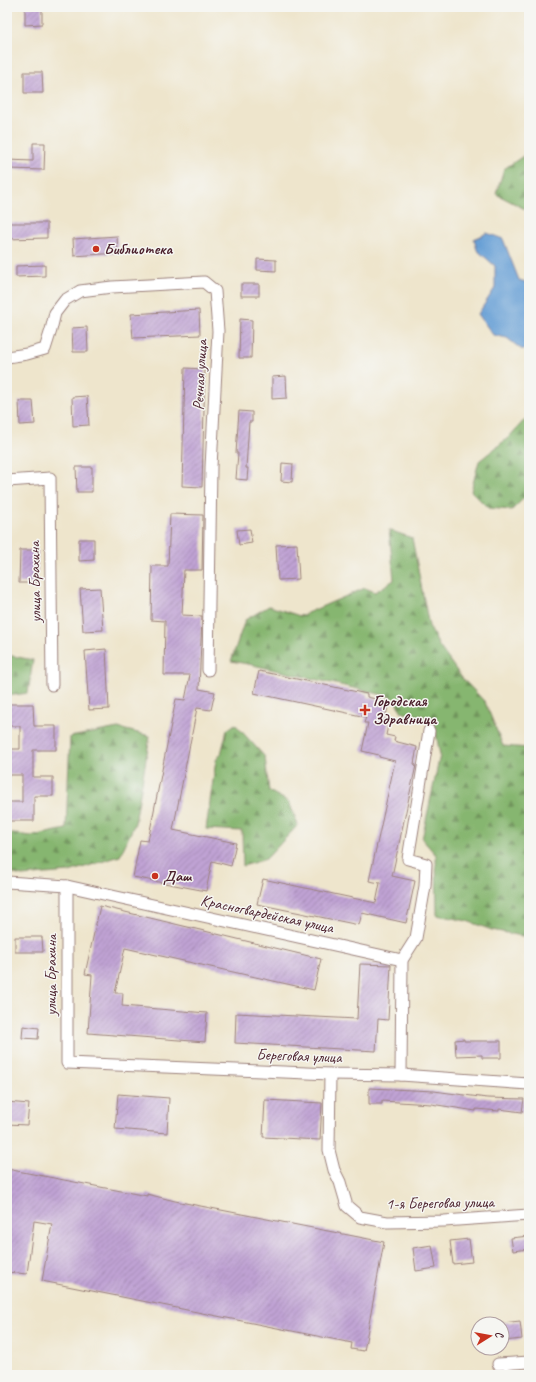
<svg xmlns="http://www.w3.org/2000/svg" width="536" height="1382" font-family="Caveat,sans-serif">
<defs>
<pattern id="forest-firs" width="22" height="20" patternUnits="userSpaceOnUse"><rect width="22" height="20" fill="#86b66f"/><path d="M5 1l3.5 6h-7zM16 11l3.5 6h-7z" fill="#70935b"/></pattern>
<pattern id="building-hatch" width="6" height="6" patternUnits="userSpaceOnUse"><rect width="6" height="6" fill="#c0a3d4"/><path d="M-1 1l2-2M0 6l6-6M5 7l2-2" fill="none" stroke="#9e84ac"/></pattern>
</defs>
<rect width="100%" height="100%" fill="#f6f6f2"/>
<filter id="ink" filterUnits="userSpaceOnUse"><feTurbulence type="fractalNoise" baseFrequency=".025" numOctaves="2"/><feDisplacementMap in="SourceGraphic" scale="8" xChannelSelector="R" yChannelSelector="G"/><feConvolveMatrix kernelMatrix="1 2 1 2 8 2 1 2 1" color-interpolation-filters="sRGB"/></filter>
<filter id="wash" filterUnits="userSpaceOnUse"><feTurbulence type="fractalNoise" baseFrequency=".012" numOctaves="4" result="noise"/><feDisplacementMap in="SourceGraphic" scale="16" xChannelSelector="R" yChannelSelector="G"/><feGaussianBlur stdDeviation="0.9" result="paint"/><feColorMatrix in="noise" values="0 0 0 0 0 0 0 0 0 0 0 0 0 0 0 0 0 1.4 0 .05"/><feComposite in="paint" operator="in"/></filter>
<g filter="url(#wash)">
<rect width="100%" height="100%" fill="#eee5cc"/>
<g fill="url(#forest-firs)" stroke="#686a4d">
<path d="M529 152V208L525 209 496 194 504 169Z"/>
<path d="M529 415V493L512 510 488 508 471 491 479 461 508 438Z"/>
<path d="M389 530 412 538 429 626 439 646 462 678 485 702 503 746 529 748V935L527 937 492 930 467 921 437 915 436 855 422 839 440 755 433 717 403 713 392 697 253 665 231 661 245 620 269 606 300 616 365 588 375 592 394 580Z"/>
<path d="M7 655 33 660 28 693 7 696Z"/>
<path d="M235 724 265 757 269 791 289 802 298 825 266 859 243 866 242 831 206 829 216 760 221 754 227 730Z"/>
<path d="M118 728 150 736 135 823 120 856 69 872 22 876 7 872V833L32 836 66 829 70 737Z"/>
</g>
<path fill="#669fd5" stroke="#585f80" d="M487 233 503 239 519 280 529 283V350L521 349 507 338 493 335 478 314 495 288V266L477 250 474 239Z"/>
<g id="blocks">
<g fill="url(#building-hatch)">
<path d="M25 7H42V24L25 25Z"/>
<path d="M24 72H42L43 93H24Z"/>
<path d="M33 143H45L44 170 7 169V160L33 161Z"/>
<path d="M7 223H47V238L7 239Z"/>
<path d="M117 236 118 253 74 256 73 239Z"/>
<path d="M257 259 276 260V271L257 270Z"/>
<path d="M45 265V276L16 277V266Z"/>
<rect x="241" y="284" width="18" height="12"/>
<path d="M199 310 200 335 133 338 131 314Z"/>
<path d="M240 319 252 320 251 358H239Z"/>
<path d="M87 327 88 352H73L72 328Z"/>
<path d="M185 368 205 369 202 487 182 486Z"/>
<path d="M286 376 287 398 272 399V377Z"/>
<path d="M87 396 89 425 73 426 72 397Z"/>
<path d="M19 401H33L35 424 20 425Z"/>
<path d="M239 411 252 412V422H249L246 468H248L247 480 236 479 238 453H236Z"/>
<path d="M282 463 293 464 292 482 281 481Z"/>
<path d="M76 467H92V492H77Z"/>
<path d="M170 514 203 515 202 570H184L182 615 202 616 199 689 215 692 211 710 197 708 173 830 236 843 231 866 212 861 206 891 133 877 140 840 148 841 176 699 185 700 190 675H164L165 621 151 620 152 566H168Z"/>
<path d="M250 529 252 543 239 545 237 530Z"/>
<path d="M79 539H94V560L79 561Z"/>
<path d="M297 544 299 579 278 580 276 545Z"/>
<path d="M20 550H38L37 583H19Z"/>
<path d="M100 588 103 630 83 631 80 589Z"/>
<path d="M106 649 109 709 89 710 85 651Z"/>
<path d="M259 671 367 694V697L389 702 385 720 389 721 386 735 395 737 394 741 417 747 414 764 416 765 392 876 415 881 406 923 362 913 359 925 257 904 263 879 376 903 380 883 369 881 395 761 379 757V755L362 751 368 723H364L366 717 254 693Z"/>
<path d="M7 704H33L34 726H56V750H33V777H53V796H34V821H7V802H22V775H7V749H20V726H7Z"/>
<path d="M100 906 321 959 314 990 125 948 115 993H123L122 1006 207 1013 205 1042 88 1033 92 975 85 974Z"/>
<path d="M15 937H42L43 952H15Z"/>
<path d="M360 964 391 965 388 1020 378 1019 376 1051 235 1043 236 1013 357 1019Z"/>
<path d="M23 1026 39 1028 38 1039 22 1038Z"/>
<path d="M464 1039V1041H501V1058H482V1055L456 1056 455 1040Z"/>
<path d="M369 1088 434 1091 487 1098 524 1099 522 1112 499 1109V1111L476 1109V1111L431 1104 382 1101V1104H369Z"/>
<path d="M118 1094 169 1098 167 1133 115 1129Z"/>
<path d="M265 1100 322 1103 320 1140 263 1137Z"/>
<path d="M7 1102 29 1104 27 1125 7 1124Z"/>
<path d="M7 1169 147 1196V1194L175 1201 384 1242 364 1351 351 1349 352 1343 42 1281 52 1224 34 1221 27 1274 7 1272Z"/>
<path d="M529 1236V1249L513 1251 511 1238Z"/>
<path d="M469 1239 472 1262 453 1264 450 1241Z"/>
<path d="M432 1245 436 1268 416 1271 413 1248Z"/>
<path d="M520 1321 522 1339 504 1341 502 1323Z"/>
</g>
</g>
</g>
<g filter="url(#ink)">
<use href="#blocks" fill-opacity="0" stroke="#9c827c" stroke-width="1"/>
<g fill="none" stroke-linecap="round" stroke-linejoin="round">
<defs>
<g id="minor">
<path d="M7 357 27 354 45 349 51 330 55 313 65 300 80 291 112 287 204 282 215 291 218 331 211 467 208 670"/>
<path d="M7 481 50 478 52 685"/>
<path d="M7 882 67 886 402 960"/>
<path d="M67 886V1063L330 1074 401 1075 529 1084"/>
<path d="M330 1074 329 1150 334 1170 340 1182 347 1206 360 1217 387 1222 444 1221 529 1215"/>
<path d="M401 1075 402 960 416 938 425 886 426 864 408 859 429 731"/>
<path d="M498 1364 529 1362"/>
</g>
</defs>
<use href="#minor" stroke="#9c827c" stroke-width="13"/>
<use href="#minor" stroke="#fff" stroke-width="11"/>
</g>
</g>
<g fill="#c8321e" stroke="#f6f6f2" stroke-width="1.5">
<circle cx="96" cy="249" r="4"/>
<path d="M363 704h4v4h4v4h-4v4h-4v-4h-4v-4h4z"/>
<circle cx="155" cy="876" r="4"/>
</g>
<g text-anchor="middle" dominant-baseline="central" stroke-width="3" stroke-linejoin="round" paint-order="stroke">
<g font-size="16" font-weight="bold" fill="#4a1f2b" stroke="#f6f6f2" text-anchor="start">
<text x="104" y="249">Библиотека</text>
<text x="373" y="701">Городская<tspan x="373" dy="18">Здравница</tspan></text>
<text x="163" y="876">Даш</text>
</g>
<g font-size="16" fill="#4a1f2b" stroke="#f6f6f2">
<text transform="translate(200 375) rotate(-87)">Речная улица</text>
<text transform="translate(35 582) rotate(-91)">улица Брахина</text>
<text transform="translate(267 914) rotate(12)">Красногвардейская улица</text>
<text transform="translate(51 975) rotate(-90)">улица Брахина</text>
<text transform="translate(299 1056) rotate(2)">Береговая улица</text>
<text transform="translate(440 1203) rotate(-1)">1-я Береговая улица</text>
</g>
</g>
<rect width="536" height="1382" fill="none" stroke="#f6f6f2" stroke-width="24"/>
<g transform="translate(490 1336) rotate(79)"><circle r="19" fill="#f6f6f2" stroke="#b1a0a2"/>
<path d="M0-3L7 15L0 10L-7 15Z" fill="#c8321e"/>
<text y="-6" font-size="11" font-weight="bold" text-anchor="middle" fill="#4a1f2b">С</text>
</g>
</svg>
